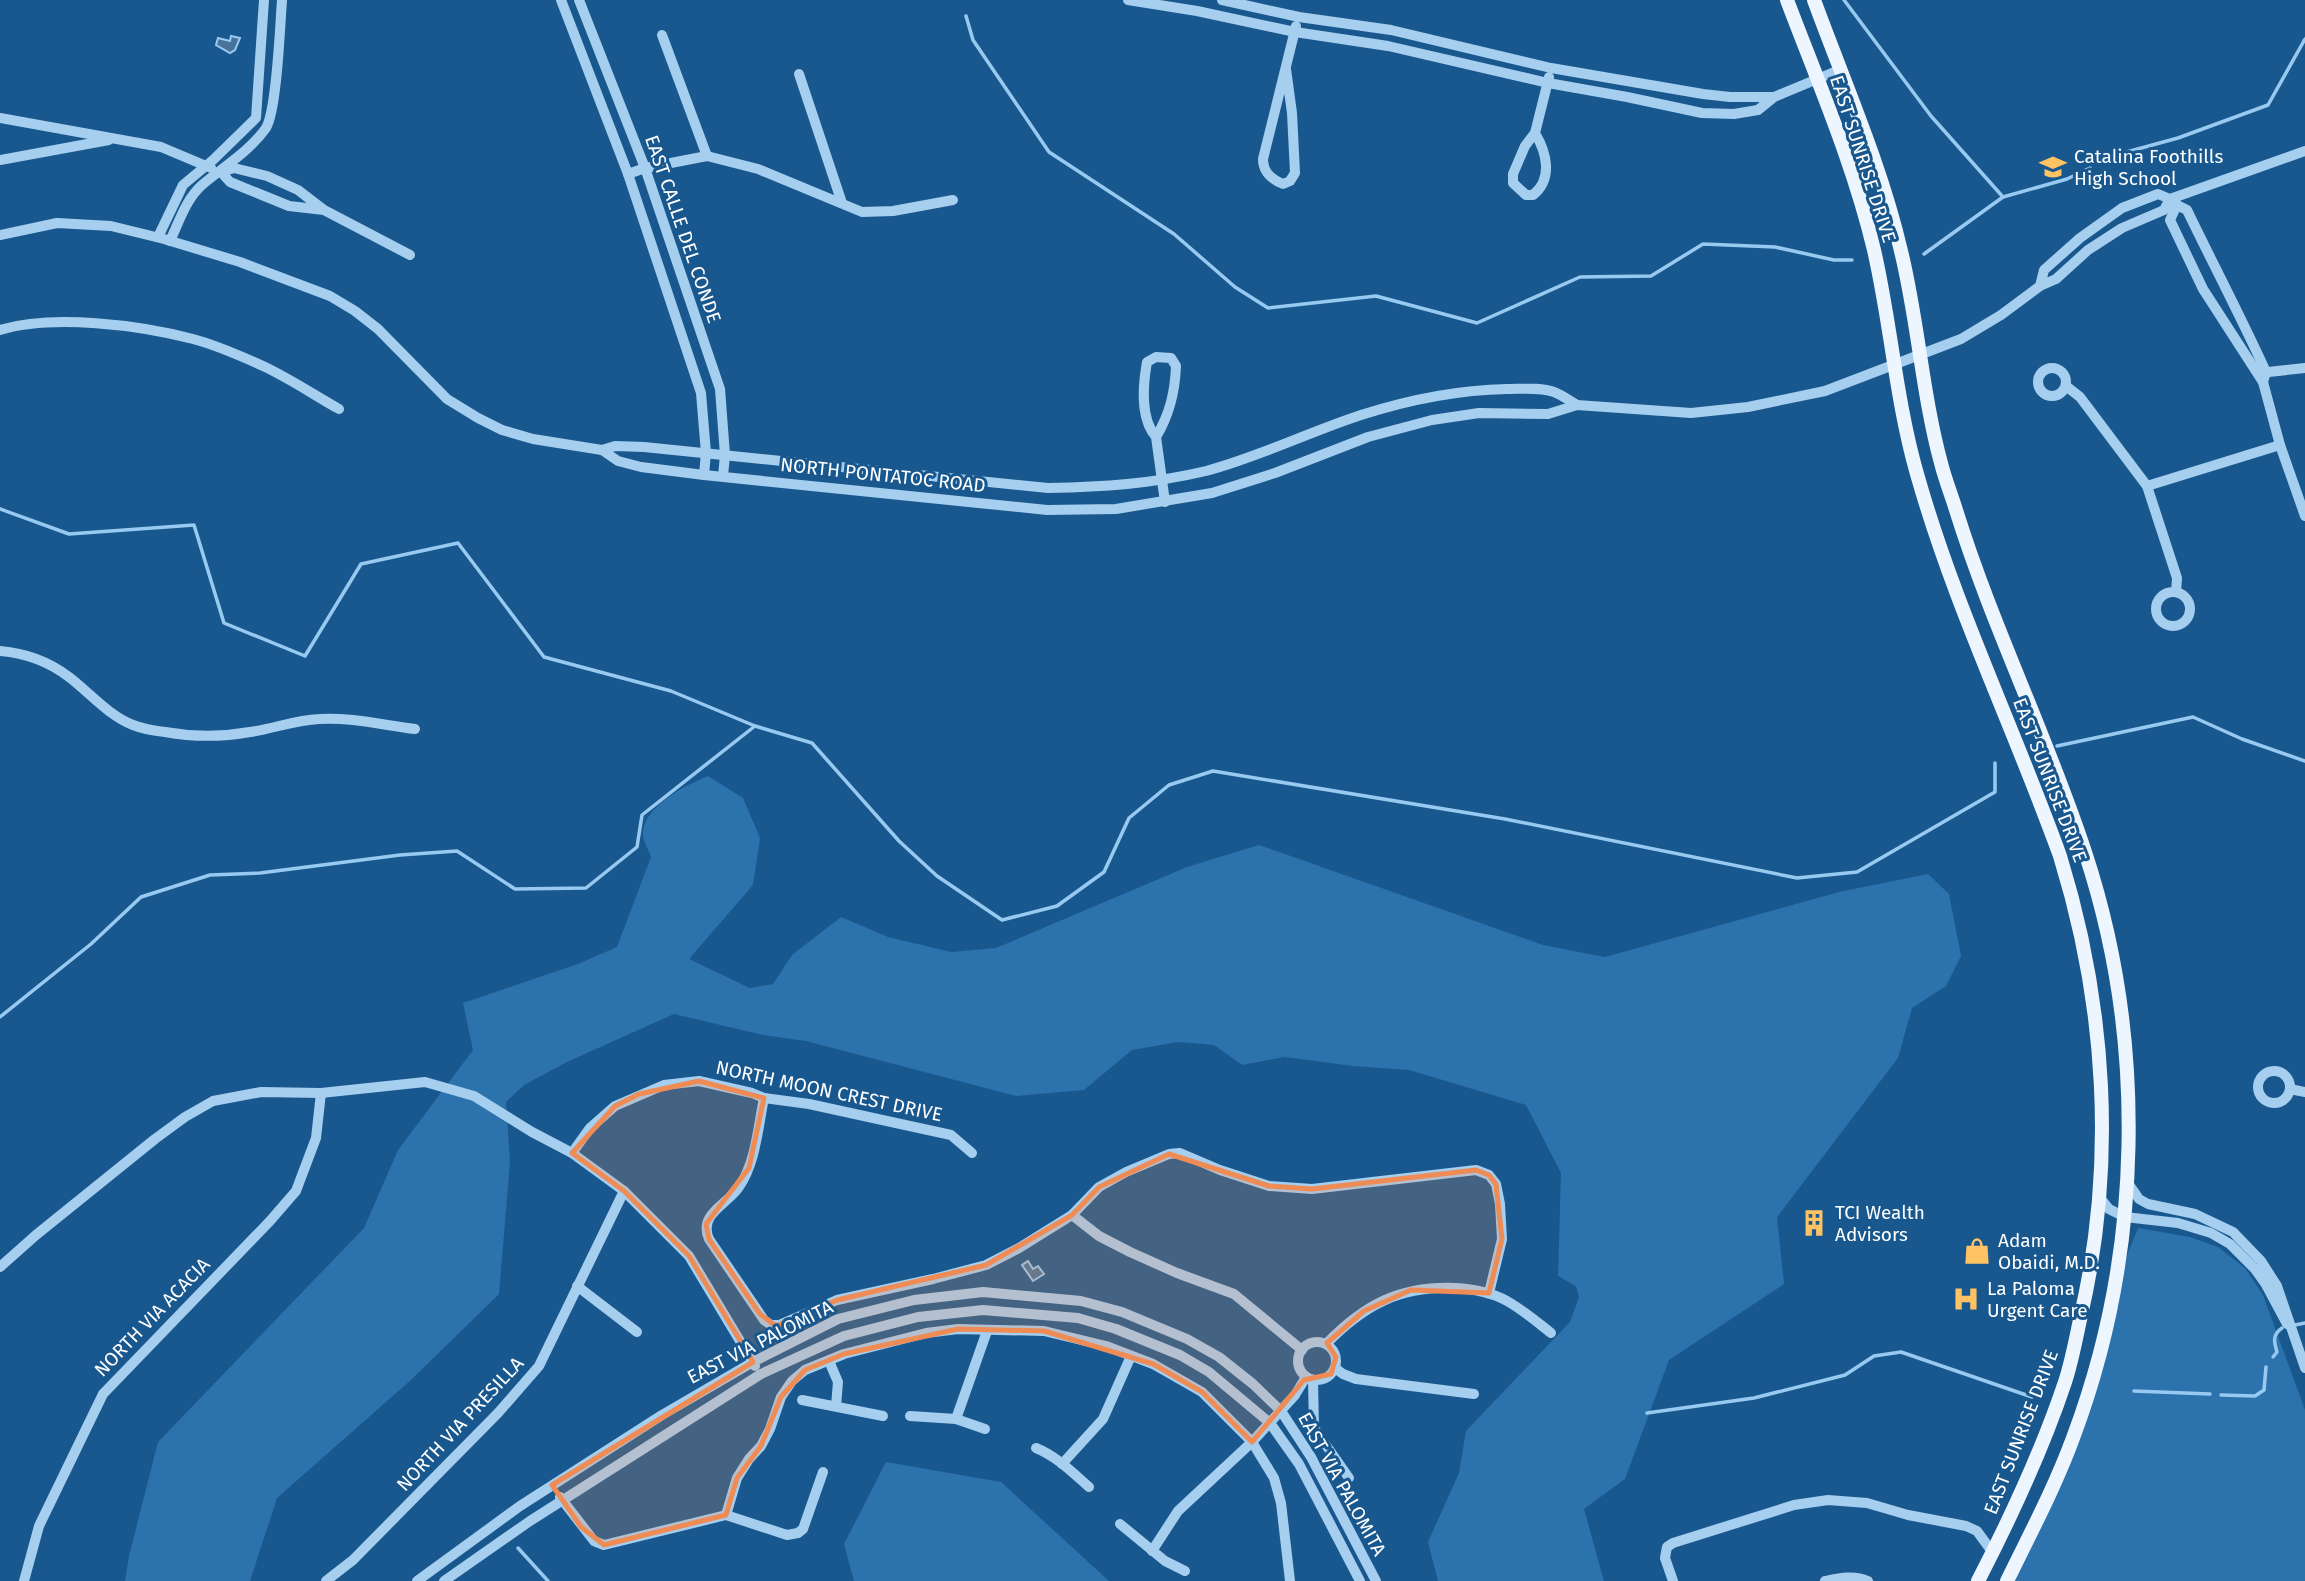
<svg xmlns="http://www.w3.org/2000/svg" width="2305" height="1581" font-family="'Fira Sans',sans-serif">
<rect width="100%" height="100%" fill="#19588e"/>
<g fill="#2c72ac">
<path d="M708 776 743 798 760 838 753 885 689 959 750 988 773 984 792 955 841 917 888 937 951 952 996 948 1187 867 1259 845 1543 945 1605 957 1839 892 1928 874 1949 894 1961 956 1946 986 1912 1008 1898 1058 1777 1217 1784 1284 1669 1360 1625 1479 1584 1509 1604 1581H1438L1428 1542 1459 1473 1466 1431 1570 1322 1579 1297 1576 1286 1558 1276 1561 1173 1526 1105 1409 1070 1353 1066 1284 1057 1242 1065 1214 1045 1178 1042 1132 1050 1084 1090 1016 1096 806 1041 763 1035 674 1014 567 1062 524 1085 506 1102 510 1162 499 1294 412 1379 277 1498 250 1581H125L129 1556 158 1442 364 1228 398 1150 473 1050 463 1003 578 964 617 947 651 857C649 851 644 843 643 836 641 807 686 785 708 776Z"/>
<path d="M2138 1228 2190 1237 2218 1247 2245 1268 2263 1295 2305 1410V1581H2007L2047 1500 2115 1285Z"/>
<path d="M886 1462 1001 1482 1109 1581H854L844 1544Z"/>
</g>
<g fill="#47739b" stroke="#98caf1" stroke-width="2">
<path d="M231 36 240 38 235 50 230 53 216 45 218 38 230 41Z"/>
<path d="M1028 1261 1033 1269 1038 1266 1044 1274 1033 1281 1022 1265Z"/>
</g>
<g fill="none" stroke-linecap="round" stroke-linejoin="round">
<g stroke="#98caf1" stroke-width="3.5">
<path d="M1844 0 1931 116 2003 197"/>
<path d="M966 16 973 40 1049 152 1174 234 1235 287 1268 308 1376 296 1477 323 1580 277 1651 276 1703 244 1775 247 1834 260H1852"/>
<path d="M2107 161 2123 153 2178 138 2268 105 2305 39"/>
<path d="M1924 254 2003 197 2067 179 2090 168"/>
<path d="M0 509 69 534 194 525 224 623 305 656 361 564 458 543 544 657 671 691 755 726"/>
<path d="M2057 746 2193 717 2242 739 2305 761"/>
<path d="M0 1017 91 944 141 897 210 875 260 873 400 855 457 851 515 889 586 888 637 847 642 815 755 726 812 743 899 841 937 876 1002 920 1057 906 1104 872 1129 818 1169 785 1213 771 1505 819 1797 878 1857 872 1995 792V763"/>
<path d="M2295 1325 2305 1323"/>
<path d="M2273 1357 2277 1352C2274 1342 2272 1335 2282 1328"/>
<path d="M2134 1391 2210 1394"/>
<path d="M2221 1395 2255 1396 2264 1390 2266 1367"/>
<path d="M1647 1413 1754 1398 1845 1375 1874 1356 1901 1352 2032 1397"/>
<path d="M518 1548 548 1581"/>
</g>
<g stroke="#a6ceee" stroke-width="10">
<path d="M561 0 628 174 701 393 706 453 704 475"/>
<path d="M579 0 645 168 720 389 725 455 723 476"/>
<path d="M1128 0 1197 11 1295 32 1388 46 1548 83 1627 97 1702 113 1734 114 1758 110 1774 97 1839 70"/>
<path d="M1222 0 1299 17 1391 30 1551 68 1703 94 1730 97H1774"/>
<path d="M662 35 707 156"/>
<path d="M1286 69 1292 113 1295 173 1290 181 1283 184C1271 179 1263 172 1263 159L1296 26"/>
<path d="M799 74 842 203"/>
<path d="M0 118 161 147 211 168"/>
<path d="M1535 133C1547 153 1553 179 1533 195H1526L1513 183V174L1525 146 1535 133 1549 77"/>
<path d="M0 160 109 140"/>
<path d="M628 174 645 168 707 156 758 169 862 212 893 211 953 200"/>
<path d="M2170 199 2158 194 2122 208 2080 238 2044 270 2040 286 2056 279 2088 250 2122 228 2164 210 2170 199 2305 151"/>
<path d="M2175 201 2177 205 2187 210C2213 264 2241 317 2266 372L2263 382"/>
<path d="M2177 205 2170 220 2203 289 2263 382 2280 445 2305 516"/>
<path d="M324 210 289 206 230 182 221 172 234 168 267 176 298 190 324 210 410 255"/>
<path d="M0 235 57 223 111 226 164 239 240 262 330 296 355 311 378 329 447 399 478 418 502 430 533 439 602 450 618 461 641 467 704 475 1047 510 1116 509 1212 493 1275 473 1368 437 1432 420 1479 413 1548 414 1577 405 1691 413 1748 407 1825 391 1961 339 2001 315 2040 286"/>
<path d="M158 237 183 185 213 160 256 118 264 0"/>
<path d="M170 241C179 222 186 199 202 185 223 167 250 151 266 128 277 110 280 25 282 0"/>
<path d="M0 330C53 314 139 325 193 339 216 345 241 356 263 366 289 378 314 395 339 409"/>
<circle cx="2052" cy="382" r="14"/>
<path d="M2259 373 2305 368"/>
<path d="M2066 386 2080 397 2147 486 2177 578 2176 592"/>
<path d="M1156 437C1170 414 1175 392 1176 366L1171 358 1156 357 1147 362C1143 384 1140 419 1156 437L1165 502"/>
<path d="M602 450 615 446 644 447 1048 488C1103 487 1151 484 1206 471 1259 457 1309 432 1361 415 1408 400 1457 390 1507 389 1521 389 1541 387 1554 392 1562 395 1570 401 1577 405"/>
<path d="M2147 486 2280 445"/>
<circle cx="2173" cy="609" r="17"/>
<path d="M0 651C25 653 48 661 69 677 90 693 108 715 133 725 143 729 155 731 165 732 193 737 222 737 250 732 273 729 295 720 319 719 350 717 383 725 415 729"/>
<circle cx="2274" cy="1087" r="16"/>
<path d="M2290 1089 2305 1092"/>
<path d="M764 1098C758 1127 756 1162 739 1187 727 1205 698 1214 709 1239L764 1320 771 1325H779L837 1300 933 1279 986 1265 1019 1248 1072 1215 1099 1187 1126 1172 1169 1154 1180 1153 1220 1170 1269 1186 1312 1189 1476 1170 1489 1175 1496 1184 1500 1204 1502 1239 1489 1293"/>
<path d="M572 1153 590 1128 615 1106 664 1085 699 1081 752 1093 764 1098 809 1104 951 1135 972 1153"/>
<path d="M2128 1183 2139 1199 2148 1204 2195 1214 2233 1232 2261 1261 2277 1286 2305 1368"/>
<path d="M2100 1198 2109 1209 2125 1217 2178 1223 2211 1233 2230 1244 2255 1269 2265 1283 2287 1324"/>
<path d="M1072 1215 1099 1236 1130 1252 1177 1273 1234 1294 1302 1350"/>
<path d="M0 1267 36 1235 155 1139 185 1117 213 1101 261 1092 321 1093 425 1082 474 1096 532 1132 572 1153 624 1191 689 1256 755 1366"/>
<path d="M577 1286 637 1332"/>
<circle cx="1317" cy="1361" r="19"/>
<path d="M1326 1344C1364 1305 1399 1286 1455 1288 1473 1289 1491 1292 1507 1301 1523 1310 1537 1322 1551 1333"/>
<path d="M829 1361 838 1382 836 1406"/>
<path d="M1335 1368 1343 1374 1356 1379 1474 1394"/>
<path d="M1313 1380 1314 1428 1349 1478"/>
<path d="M802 1400 883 1416"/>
<path d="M910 1416 956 1419 985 1429"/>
<path d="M956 1419 987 1331"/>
<path d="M1036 1448C1056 1456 1072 1472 1089 1487"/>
<path d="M1062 1464 1103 1419 1131 1356"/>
<path d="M560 1497 594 1541 604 1545 726 1515 787 1535 798 1533 803 1529 823 1472"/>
<path d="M726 1515 737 1478 749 1459 761 1446 770 1429 781 1397 792 1381 805 1370 844 1354 926 1333 958 1329 1044 1331 1106 1346 1153 1364 1202 1392 1252 1442 1274 1478 1281 1503 1290 1581"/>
<path d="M1120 1524 1165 1561 1185 1571"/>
<path d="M1152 1551 1178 1511 1252 1442 1295 1395 1306 1377"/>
<path d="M24 1581 39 1526 103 1394 270 1221 296 1191 316 1138 321 1093"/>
<path d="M326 1581 353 1560 498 1413 539 1366 624 1191"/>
<path d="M417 1581 520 1506 662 1415 753 1362 838 1319 914 1300 983 1292 1081 1301 1122 1312 1187 1339 1219 1357 1253 1384 1281 1411 1311 1457 1376 1581"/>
<path d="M444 1581 530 1521 761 1374 844 1336 918 1317 983 1310 1078 1318 1116 1329 1180 1355 1209 1372 1270 1423 1299 1464 1360 1581"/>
<path d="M1673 1581 1665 1558 1667 1547 1673 1543 1794 1505 1828 1500 1867 1503 1908 1515 1966 1526 1977 1531 1993 1553"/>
<path d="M1825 1581C1840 1578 1854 1575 1868 1581"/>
</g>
<g stroke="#edf6ff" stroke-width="14">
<path d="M1787 0C1818 82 1854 165 1874 250 1891 324 1896 401 1917 474 1954 605 2014 728 2060 856 2106 1005 2116 1163 2081 1315 2076 1338 2072 1361 2065 1382 2042 1451 2011 1517 1978 1581"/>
<path d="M1814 0C1844 82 1881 165 1901 251 1918 320 1922 393 1941 463 1945 479 1951 494 1956 510 1992 626 2047 736 2085 852 2147 1040 2143 1252 2073 1438 2055 1487 2030 1534 2007 1581"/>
</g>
</g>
<path fill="#ef8b55" fill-opacity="0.2" stroke="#ef8b55" stroke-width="5" stroke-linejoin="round" d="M699 1081 764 1098 749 1168 706 1224 709 1239 760 1314 776 1326 837 1300 986 1265 1072 1215 1099 1187 1169 1154 1269 1186 1312 1189 1476 1170 1489 1175 1496 1184 1502 1239 1489 1293 1411 1290 1364 1311 1327 1343 1336 1357 1331 1374 1304 1380 1252 1442 1202 1392 1153 1364 1044 1331 958 1329 844 1354 805 1370 781 1397 761 1446 737 1478 726 1515 604 1545 581 1527 552 1485 753 1362 689 1256 624 1191 572 1153 615 1106 639 1094Z"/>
<defs>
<symbol id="school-bare" viewBox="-9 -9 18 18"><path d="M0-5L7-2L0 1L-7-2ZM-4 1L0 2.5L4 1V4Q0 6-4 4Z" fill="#ffc363" stroke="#19588e" stroke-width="2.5" paint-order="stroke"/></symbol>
<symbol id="building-bare" viewBox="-9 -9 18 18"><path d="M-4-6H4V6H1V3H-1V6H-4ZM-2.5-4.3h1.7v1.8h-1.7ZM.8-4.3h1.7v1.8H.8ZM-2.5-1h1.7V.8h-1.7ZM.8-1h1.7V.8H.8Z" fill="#ffc363" stroke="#19588e" stroke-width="2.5" paint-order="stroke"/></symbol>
<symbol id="shop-bare" viewBox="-9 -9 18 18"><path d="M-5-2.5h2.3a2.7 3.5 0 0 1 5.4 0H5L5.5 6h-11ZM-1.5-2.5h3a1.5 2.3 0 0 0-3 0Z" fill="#ffc363" stroke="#19588e" stroke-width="2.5" paint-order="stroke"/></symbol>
<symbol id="hospital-bare" viewBox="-9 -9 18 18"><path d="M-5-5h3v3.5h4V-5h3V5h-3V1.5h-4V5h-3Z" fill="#ffc363" stroke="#19588e" stroke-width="2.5" paint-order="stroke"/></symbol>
</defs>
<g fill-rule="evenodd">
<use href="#school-bare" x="2034" y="148" width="38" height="38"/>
<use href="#building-bare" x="1795" y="1204" width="38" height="38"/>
<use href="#shop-bare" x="1958" y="1232" width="38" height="38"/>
<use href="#hospital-bare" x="1947" y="1280" width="38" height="38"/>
</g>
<g text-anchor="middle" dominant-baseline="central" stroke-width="6" stroke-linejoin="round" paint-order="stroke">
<g font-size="19" fill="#fff" stroke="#19588e" text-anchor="start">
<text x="2074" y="156">Catalina Foothills<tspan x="2074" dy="22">High School</tspan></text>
<text x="1835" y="1212">TCI Wealth<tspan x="1835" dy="22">Advisors</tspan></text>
<text x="1998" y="1240">Adam<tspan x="1998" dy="22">Obaidi, M.D.</tspan></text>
<text x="1987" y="1288">La Paloma<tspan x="1987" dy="22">Urgent Care</tspan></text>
</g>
<g font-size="19" fill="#fff" stroke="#19588e">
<text transform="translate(1863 159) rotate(72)">EAST SUNRISE DRIVE</text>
<text transform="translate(683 229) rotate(71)">EAST CALLE DEL CONDE</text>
<text transform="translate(883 475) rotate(6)">NORTH PONTATOC ROAD</text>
<text transform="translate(2050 780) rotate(69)">EAST SUNRISE DRIVE</text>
<text transform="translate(829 1091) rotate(12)">NORTH MOON CREST DRIVE</text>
<text transform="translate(152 1317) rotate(-46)">NORTH VIA ACACIA</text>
<text transform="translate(760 1342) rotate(-27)">EAST VIA PALOMITA</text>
<text transform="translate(460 1424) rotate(-47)">NORTH VIA PRESILLA</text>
<text transform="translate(2021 1432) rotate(-69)">EAST SUNRISE DRIVE</text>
<text transform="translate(1342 1484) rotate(61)">EAST VIA PALOMITA</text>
</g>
</g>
</svg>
